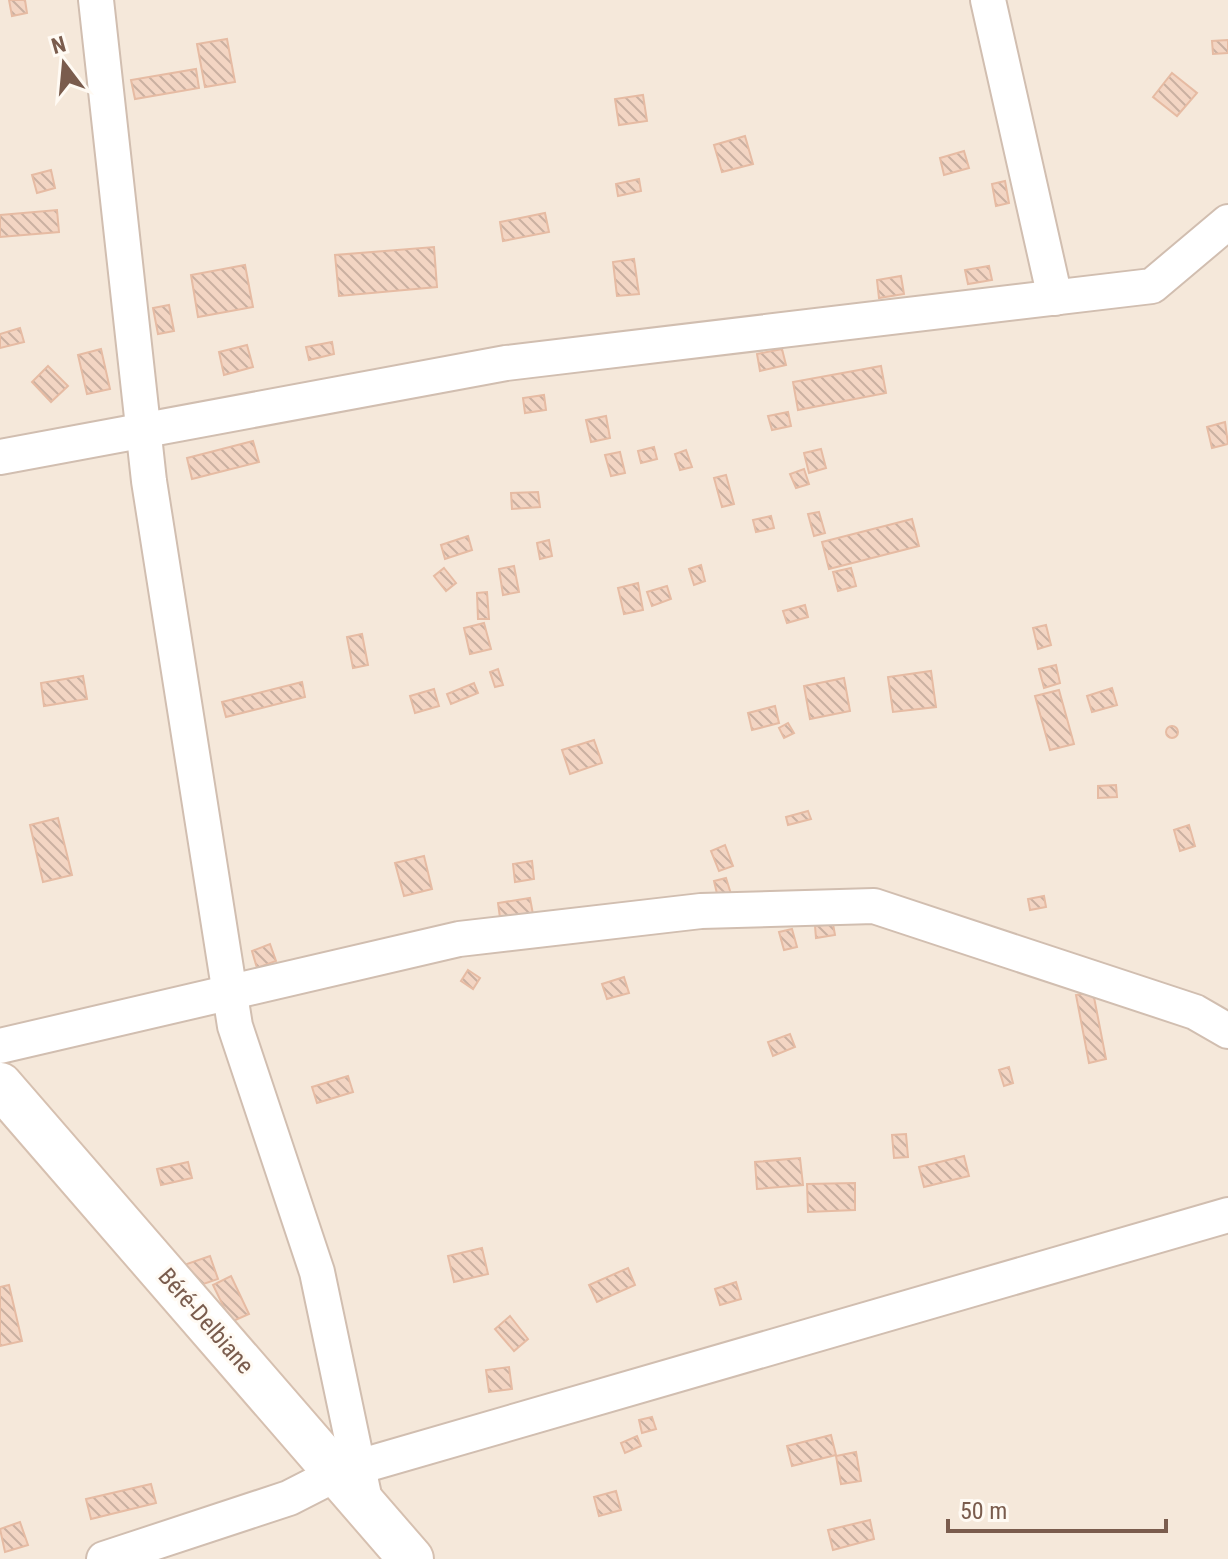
<svg xmlns="http://www.w3.org/2000/svg" width="1228" height="1559" font-family="'Roboto Condensed',sans-serif">
<defs>
<pattern id="building-back-hatch" width="6" height="6" patternUnits="userSpaceOnUse" patternTransform="scale(2)"><rect width="6" height="6" fill="#f3d5c3"/><path d="M-1 5l2 2M0 0l6 6M5-1l2 2" fill="none" stroke="#cab0a1"/></pattern>
</defs>
<rect width="100%" height="100%" fill="#fdf6ec"/>
<rect fill="#f5e8da" x="0" y="0" width="1228" height="1559"/>
<g fill="url(#building-back-hatch)" stroke="#e6bba3" stroke-width="2">
<path d="M9 0H25L27 13 12 16Z"/>
<path d="M227 39 235 82 205 87 197 44Z"/>
<path d="M1228 40V53L1213 54 1212 41Z"/>
<path d="M196 69 199 88 135 99 131 80Z"/>
<path d="M1172 73 1197 93 1177 116 1153 97Z"/>
<path d="M643 95 647 121 619 125 615 99Z"/>
<path d="M745 136 753 164 722 172 714 145Z"/>
<path d="M964 151 969 168 944 175 940 158Z"/>
<path d="M51 170 55 188 37 193 32 175Z"/>
<path d="M639 179 641 191 618 196 616 184Z"/>
<path d="M1005 181 1009 203 996 206 992 184Z"/>
<path d="M57 210 59 232 0 237V215Z"/>
<path d="M545 213 549 232 503 241 500 222Z"/>
<path d="M434 247 437 287 339 296 335 255Z"/>
<path d="M634 259 639 294 617 296 613 262Z"/>
<path d="M245 265 253 307 198 317 191 275Z"/>
<path d="M989 266 992 280 968 284 965 270Z"/>
<path d="M901 276 904 294 879 298 877 280Z"/>
<path d="M169 305 174 331 158 334 153 308Z"/>
<path d="M20 328 24 342 0 348V334Z"/>
<path d="M332 342 334 354 309 360 306 347Z"/>
<path d="M247 345 253 367 224 375 219 352Z"/>
<path d="M101 349 110 389 87 394 78 355Z"/>
<path d="M782 349 786 365 760 371 757 354Z"/>
<path d="M48 366 68 386 51 402 32 382Z"/>
<path d="M881 366 886 393 798 410 793 382Z"/>
<path d="M544 395 546 410 525 413 523 398Z"/>
<path d="M788 412 791 426 772 430 768 416Z"/>
<path d="M606 416 610 438 591 442 586 420Z"/>
<path d="M1225 422 1228 444 1212 448 1207 427Z"/>
<path d="M253 441 259 462 192 479 187 458Z"/>
<path d="M654 447 657 459 641 463 638 451Z"/>
<path d="M821 449 826 468 809 473 804 453Z"/>
<path d="M686 450 692 467 680 470 675 454Z"/>
<path d="M620 452 625 473 611 476 605 455Z"/>
<path d="M804 469 809 484 796 488 790 474Z"/>
<path d="M726 475 734 504 722 507 714 478Z"/>
<path d="M538 492 540 507 512 509 511 493Z"/>
<path d="M819 512 825 533 814 536 808 514Z"/>
<path d="M771 516 774 528 756 532 753 520Z"/>
<path d="M912 519 919 546 829 569 822 542Z"/>
<path d="M468 536 472 550 445 559 441 545Z"/>
<path d="M549 540 552 556 540 559 537 543Z"/>
<path d="M701 565 705 581 694 585 689 569Z"/>
<path d="M514 566 519 592 503 595 499 569Z"/>
<path d="M444 568 456 583 446 591 434 576Z"/>
<path d="M851 568 856 586 838 591 833 572Z"/>
<path d="M638 583 643 610 624 614 618 588Z"/>
<path d="M667 586 671 599 652 606 647 592Z"/>
<path d="M487 592 489 619H478L477 593Z"/>
<path d="M805 605 808 617 787 623 783 611Z"/>
<path d="M484 623 491 649 470 654 464 628Z"/>
<path d="M1046 625 1051 645 1038 649 1033 628Z"/>
<path d="M362 634 368 665 353 668 347 637Z"/>
<path d="M1056 665 1060 683 1044 688 1039 669Z"/>
<path d="M498 669 503 685 495 687 490 672Z"/>
<path d="M931 671 936 707 893 712 888 677Z"/>
<path d="M83 676 87 699 44 706 41 683Z"/>
<path d="M844 678 850 711 810 719 804 686Z"/>
<path d="M302 682 305 697 226 717 222 702Z"/>
<path d="M474 683 478 693 451 704 447 694Z"/>
<path d="M1112 688 1117 705 1092 712 1087 696Z"/>
<path d="M434 689 439 706 415 713 410 696Z"/>
<path d="M1059 690 1074 744 1050 750 1035 696Z"/>
<path d="M775 706 779 723 752 730 748 713Z"/>
<path d="M788 723 794 733 784 738 779 728Z"/>
<circle cx="1172" cy="732" r="6"/>
<path d="M594 740 602 763 570 774 562 750Z"/>
<path d="M1116 785 1117 797 1098 798V786Z"/>
<path d="M808 811 811 819 788 825 786 817Z"/>
<path d="M58 818 72 875 43 882 30 825Z"/>
<path d="M1189 825 1195 846 1180 851 1174 830Z"/>
<path d="M725 845 733 866 719 871 711 851Z"/>
<path d="M424 856 432 889 404 896 395 863Z"/>
<path d="M532 861 534 879 515 882 513 864Z"/>
<path d="M726 878 731 894 718 898 714 881Z"/>
<path d="M1044 896 1046 907 1030 910 1028 899Z"/>
<path d="M530 898 534 920 501 925 498 903Z"/>
<path d="M833 924 835 935 816 938 815 926Z"/>
<path d="M792 929 797 947 784 950 779 932Z"/>
<path d="M270 944 276 961 257 968 252 951Z"/>
<path d="M468 970 480 978 473 989 461 981Z"/>
<path d="M624 977 629 993 607 999 602 984Z"/>
<path d="M1093 992 1106 1059 1089 1063 1076 995Z"/>
<path d="M790 1034 795 1047 773 1056 768 1042Z"/>
<path d="M1009 1067 1013 1083 1004 1086 999 1070Z"/>
<path d="M348 1076 353 1092 317 1103 312 1087Z"/>
<path d="M906 1134 908 1157 894 1158 892 1135Z"/>
<path d="M964 1156 969 1176 924 1187 919 1167Z"/>
<path d="M800 1158 803 1185 757 1189 755 1162Z"/>
<path d="M188 1162 192 1178 161 1185 157 1169Z"/>
<path d="M855 1183V1210L808 1212 807 1184Z"/>
<path d="M482 1248 488 1274 454 1282 448 1256Z"/>
<path d="M210 1256 218 1279 186 1290 178 1267Z"/>
<path d="M628 1268 635 1285 597 1302 589 1285Z"/>
<path d="M231 1276 249 1314 231 1322 213 1285Z"/>
<path d="M736 1282 741 1299 720 1305 715 1289Z"/>
<path d="M9 1285 22 1341 0 1346V1287Z"/>
<path d="M510 1316 528 1339 514 1351 495 1329Z"/>
<path d="M509 1367 512 1389 489 1392 486 1370Z"/>
<path d="M652 1417 656 1429 642 1433 639 1420Z"/>
<path d="M831 1435 836 1455 792 1466 787 1446Z"/>
<path d="M637 1436 641 1446 625 1453 621 1443Z"/>
<path d="M856 1452 861 1481 841 1484 836 1456Z"/>
<path d="M151 1484 156 1503 91 1519 86 1499Z"/>
<path d="M616 1491 621 1510 599 1516 594 1497Z"/>
<path d="M870 1520 874 1539 833 1550 828 1530Z"/>
<path d="M20 1522 28 1545 5 1552 0 1529Z"/>
</g>
<g fill="none" stroke-linecap="round" stroke-linejoin="round">
<defs>
<g id="street">
<path d="M96 0 149 481 235 1026 317 1272 366 1505"/>
<path d="M988 0 1055 298"/>
<path d="M0 457 506 363 1152 286 1228 222"/>
<path d="M0 1046 459 939 701 911 874 906 1195 1012 1228 1031"/>
<path d="M358 1467 1228 1215"/>
<path d="M104 1559 289 1498 338 1473"/>
</g>
<path id="secondary" d="M0 1085 411 1559"/>
</defs>
<use href="#street" stroke="#d1beb0" stroke-width="38"/>
<use href="#secondary" stroke="#d6c0b0" stroke-width="48"/>
<use href="#street" stroke="#fff" stroke-width="34"/>
<use href="#secondary" stroke="#fff" stroke-width="44"/>
</g>
<g text-anchor="middle" dominant-baseline="central" stroke-width="6" stroke-linejoin="round" paint-order="stroke">
<g font-size="24" fill="#7a5c4d" stroke="#fffaf3">
<text transform="translate(206 1321) rotate(49)">Béré-Delbiane</text>
</g>
</g>
<g transform="translate(64 64) rotate(344)" stroke="#fffaf3" stroke-width="6" paint-order="stroke">
<path d="M0-6L14 30L0 20L-14 30Z" fill="#7a5c4d"/>
<text y="-12" font-size="22" font-weight="bold" text-anchor="middle" fill="#7a5c4d">N</text>
</g>
<path d="M948 1519v12h218v-12" fill="none" stroke="#7a5c4d" stroke-width="4"/>
<text x="960" y="1519" font-size="24" fill="#7a5c4d" stroke="#fffaf3" stroke-width="6" paint-order="stroke">50 m</text>
</svg>
